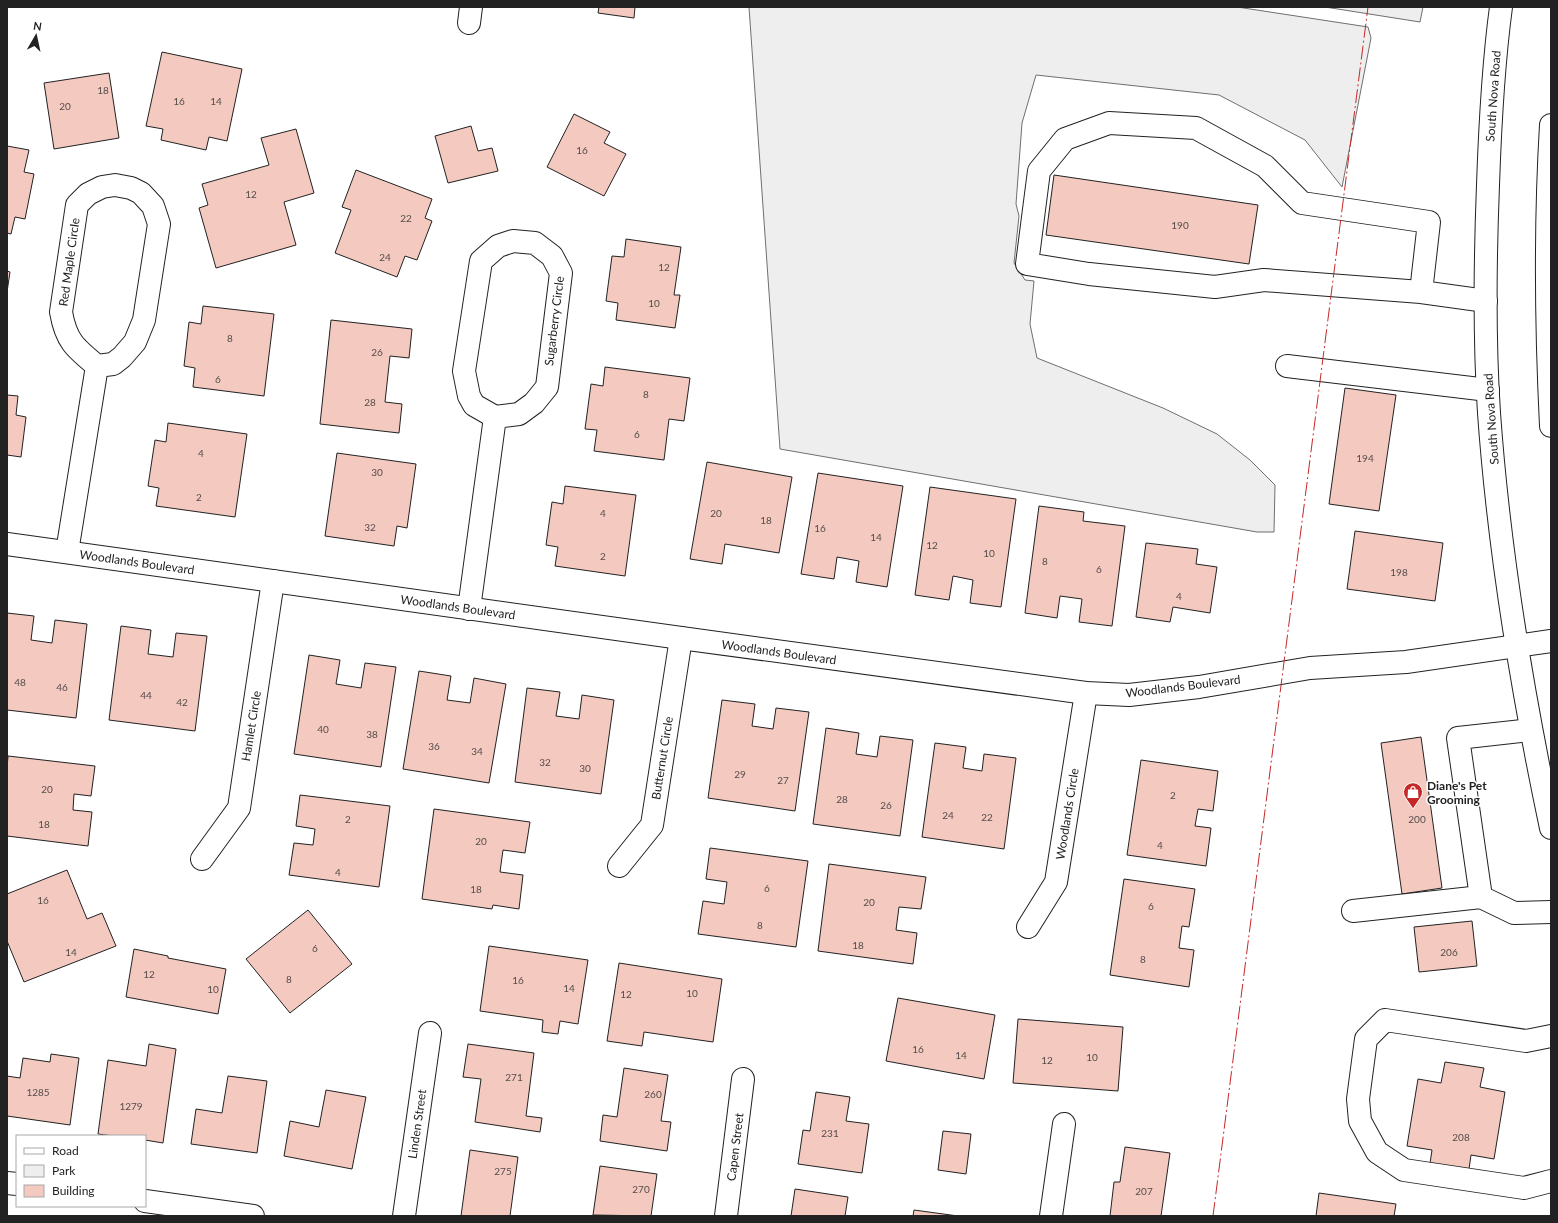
<svg xmlns="http://www.w3.org/2000/svg" width="1558" height="1223" font-family="Lato,sans-serif">
<rect width="100%" height="100%" fill="#fff"/>
<g fill="#eee" stroke="#6f6f6f">
<path d="M749 7H1237L1368 27 1371 38 1342 187 1305 140 1219 95 1036 75 1022 123 1016 204 1019 216 1014 263 1025 280 1034 281 1030 324 1037 358 1163 408 1217 434 1250 460 1275 485 1274 532H1257L780 449Z"/>
<path d="M1325 7H1423L1420 22Z"/>
</g>
<g fill="#f3c9c0" stroke="#222">
<path d="M599 7H635L634 18 598 13Z"/>
<path d="M162 52 242 69 227 141 209 137 206 150 161 140 163 129 146 126Z"/>
<path d="M109 73 119 138 54 149 44 83Z"/>
<path d="M574 114 610 132 604 143 626 154 604 196 547 167Z"/>
<path d="M471 126 478 151 492 148 498 171 448 183 435 136Z"/>
<path d="M296 129 314 193 284 202 296 245 216 268 199 208 208 205 202 184 269 165 261 138Z"/>
<path d="M7 146 29 150 24 172 34 174 25 219 15 217 11 234 7 233Z"/>
<path d="M356 170 432 199 425 218 432 221 417 260 405 256 397 277 335 253 351 210 342 207Z"/>
<path d="M1054 175 1258 205 1249 264 1046 235Z"/>
<path d="M626 239 681 247 674 295H680L675 328 616 320 618 303 606 301 612 256 624 257Z"/>
<path d="M7 271 10 272 7 292Z"/>
<path d="M203 306 274 314 264 396 193 387 195 368 184 366 189 322 201 324Z"/>
<path d="M331 320 412 329 409 358 390 356 385 402 402 404 399 433 320 424Z"/>
<path d="M605 367 690 378 684 421 669 419 664 460 594 451 597 430 585 429 591 384 603 386Z"/>
<path d="M1345 388 1396 395 1379 511 1329 504Z"/>
<path d="M7 395 18 396 16 415 26 417 21 457 7 455Z"/>
<path d="M168 423 247 434 235 517 156 506 159 488 148 486 155 440 166 442Z"/>
<path d="M337 453 416 464 407 528 397 526 394 546 325 536Z"/>
<path d="M707 462 792 477 779 553 725 544 722 564 690 559Z"/>
<path d="M818 473 903 486 887 587 856 582 859 561 837 557 834 579 801 574Z"/>
<path d="M565 486 636 495 625 576 555 566 558 547 546 545 552 502 563 504Z"/>
<path d="M930 487 1016 499 1001 607 970 603 973 580 953 576 949 600 915 595Z"/>
<path d="M1039 506 1084 512 1083 521 1125 526 1112 626 1079 622 1082 599 1060 596 1057 618 1025 613Z"/>
<path d="M1355 531 1443 543 1435 601 1347 589Z"/>
<path d="M1146 543 1198 549 1196 564 1217 567 1210 613 1173 607 1170 622 1136 617Z"/>
<path d="M7 613 34 616 31 640 52 643 55 620 87 624 76 718 7 710Z"/>
<path d="M121 626 151 630 148 654 173 657 176 633 207 636 195 731 109 720Z"/>
<path d="M309 655 340 660 336 684 361 688 365 663 396 667 381 767 294 754Z"/>
<path d="M419 671 451 676 447 700 470 703 474 678 506 684 489 783 403 769Z"/>
<path d="M527 688 560 692 556 716 579 719 582 695 614 700 601 794 515 782Z"/>
<path d="M722 700 755 704 752 726 773 729 776 708 809 712 795 811 708 798Z"/>
<path d="M826 728 859 733 856 754 877 757 880 736 913 740 900 836 813 824Z"/>
<path d="M1421 737 1442 888 1402 894 1381 743Z"/>
<path d="M935 743 966 747 963 768 982 771 984 754 1016 758 1004 849 922 837Z"/>
<path d="M8 756 95 766 91 796 74 794 73 810 92 812 88 846 7 836V768Z"/>
<path d="M1141 760 1218 771 1213 811 1198 809 1195 826 1211 828 1206 866 1127 855Z"/>
<path d="M300 795 390 806 379 887 289 875 294 843 313 845 315 829 296 826Z"/>
<path d="M434 809 530 822 525 853 503 850 500 872 523 875 519 909 493 905 492 909 422 899Z"/>
<path d="M710 848 808 861 796 947 698 934 703 901 724 904 727 882 706 879Z"/>
<path d="M829 864 926 877 921 909 899 907 896 930 917 933 913 964 818 951Z"/>
<path d="M67 870 87 919 102 913 116 946 24 982 7 941V894Z"/>
<path d="M1124 879 1195 889 1189 927 1182 926 1179 948 1194 950 1189 987 1110 975Z"/>
<path d="M308 910 352 964 290 1013 246 959Z"/>
<path d="M1472 921 1477 966 1419 972 1414 927Z"/>
<path d="M489 946 588 960 578 1024 560 1021 558 1034 542 1032 543 1020 480 1011Z"/>
<path d="M134 949 168 956V958L226 969 218 1014 126 997Z"/>
<path d="M619 963 722 979 713 1042 644 1032 642 1046 607 1041Z"/>
<path d="M898 998 995 1015 984 1079 886 1061Z"/>
<path d="M1018 1019 1123 1027 1118 1091 1013 1083Z"/>
<path d="M149 1044 176 1049 163 1143 145 1140V1136H114L98 1134 108 1060 146 1066Z"/>
<path d="M468 1044 534 1053 526 1116 542 1118 540 1132 475 1122 481 1079 463 1077Z"/>
<path d="M51 1054 79 1058 70 1125 7 1116V1076L20 1078 23 1058 50 1062Z"/>
<path d="M1445 1062 1484 1068 1480 1087 1505 1092 1494 1159 1471 1155 1468 1176 1429 1170 1432 1150 1407 1146 1418 1079 1441 1083Z"/>
<path d="M624 1068 668 1075 661 1121 671 1122 667 1151 600 1141 603 1115 617 1117Z"/>
<path d="M228 1076 267 1081 257 1153 191 1144 196 1109 222 1113Z"/>
<path d="M326 1090 366 1097 352 1169 284 1156 290 1121 319 1127Z"/>
<path d="M816 1092 850 1097 846 1121 869 1124 862 1173 798 1164 803 1130 810 1131Z"/>
<path d="M943 1131 971 1134 966 1174 938 1170Z"/>
<path d="M1125 1147 1170 1153 1161 1216H1110L1114 1182H1120Z"/>
<path d="M470 1150 518 1157 510 1216H461Z"/>
<path d="M600 1166 657 1174 651 1216 593 1215Z"/>
<path d="M795 1189 848 1197 845 1216H791Z"/>
<path d="M1319 1193 1396 1204 1394 1216H1316Z"/>
<path d="M914 1210 958 1216H913Z"/>
</g>
<g fill="none" stroke-linecap="round" stroke-linejoin="round">
<defs>
<g id="minor">
<path d="M469 23 471 7"/>
<path d="M1421 292 1429 222 1302 203 1265 166 1196 128 1109 123 1065 139 1039 171 1027 264 1089 274 1215 287 1264 280 1421 292 1486 301"/>
<path d="M1287 366 1488 390"/>
<path d="M7 544 681 638 1086 693 1129 695 1199 687 1310 668 1406 662 1551 641"/>
<path d="M67 552 97 366 113 364 122 357 135 342 144 320 159 224 153 206 141 193 131 188 115 185 102 187 88 194 77 205 61 312C66 341 75 348 97 366"/>
<path d="M469 609 495 417 519 414 534 403 547 387 561 273 552 256 535 243 513 241 498 246 481 261 464 371 469 396 474 405 495 417"/>
<path d="M1531 730 1458 738 1481 897 1514 913 1551 912"/>
<path d="M202 859 239 808 273 581"/>
<path d="M619 866 652 825 681 638"/>
<path d="M1353 911 1481 897"/>
<path d="M1028 927 1056 882 1086 693"/>
<path d="M1551 1036 1526 1041 1385 1020 1366 1039 1358 1099 1360 1121 1377 1152 1404 1170 1524 1188 1551 1181"/>
<path d="M7 1183 17 1184"/>
<path d="M145 1201 253 1216"/>
<path d="M404 1216 430 1033"/>
<path d="M726 1216 743 1079"/>
<path d="M1051 1216 1064 1124"/>
</g>
<g id="major">
<path d="M1501 7C1493 66 1490 126 1488 185 1485 261 1484 337 1489 413 1499 553 1522 691 1551 828"/>
<path d="M1551 125C1545 225 1546 325 1551 426"/>
</g>
</defs>
<use href="#minor" stroke="#222" stroke-width="24"/>
<use href="#major" stroke="#222" stroke-width="24"/>
<use href="#minor" stroke="#fff" stroke-width="22"/>
<use href="#major" stroke="#fff" stroke-width="22"/>
<path stroke="#c62828" stroke-width="1" stroke-dasharray="14 3 2 3" stroke-linecap="butt" d="M1213 1216 1368 7"/>
</g>
<defs>
<symbol id="shop-pin" viewBox="-11 -11 22 30"><path d="M0 17L-7.5 6A9.5 9.5 0 1 1 7.5 6Z" fill="#c62828" stroke="#fff"/><path d="M-5-2.5h2.3a2.7 3.5 0 0 1 5.4 0H5L5.5 6h-11ZM-1.5-2.5h3a1.5 2.3 0 0 0-3 0Z" fill="#fff"/></symbol>
</defs>
<g fill-rule="evenodd">
<use href="#shop-pin" x="1402" y="781" width="22" height="30"/>
</g>
<g text-anchor="middle" dominant-baseline="central" stroke-width="3" stroke-linejoin="round" paint-order="stroke">
<g font-size="10" fill="#564c4a">
<text x="103" y="90">18</text>
<text x="179" y="101">16</text>
<text x="216" y="101">14</text>
<text x="65" y="106">20</text>
<text x="582" y="150">16</text>
<text x="251" y="194">12</text>
<text x="406" y="218">22</text>
<text x="1180" y="225">190</text>
<text x="385" y="257">24</text>
<text x="664" y="267">12</text>
<text x="654" y="303">10</text>
<text x="230" y="338">8</text>
<text x="377" y="352">26</text>
<text x="218" y="379">6</text>
<text x="646" y="394">8</text>
<text x="370" y="402">28</text>
<text x="637" y="434">6</text>
<text x="201" y="453">4</text>
<text x="1365" y="458">194</text>
<text x="377" y="472">30</text>
<text x="199" y="497">2</text>
<text x="603" y="513">4</text>
<text x="716" y="513">20</text>
<text x="766" y="520">18</text>
<text x="370" y="527">32</text>
<text x="820" y="528">16</text>
<text x="876" y="537">14</text>
<text x="932" y="545">12</text>
<text x="989" y="553">10</text>
<text x="603" y="556">2</text>
<text x="1045" y="561">8</text>
<text x="1099" y="569">6</text>
<text x="1399" y="572">198</text>
<text x="1179" y="596">4</text>
<text x="20" y="682">48</text>
<text x="62" y="687">46</text>
<text x="146" y="695">44</text>
<text x="182" y="702">42</text>
<text x="323" y="729">40</text>
<text x="372" y="734">38</text>
<text x="434" y="746">36</text>
<text x="477" y="751">34</text>
<text x="545" y="762">32</text>
<text x="585" y="768">30</text>
<text x="740" y="774">29</text>
<text x="783" y="780">27</text>
<text x="47" y="789">20</text>
<text x="1173" y="795">2</text>
<text x="842" y="799">28</text>
<text x="886" y="805">26</text>
<text x="948" y="815">24</text>
<text x="987" y="817">22</text>
<text x="348" y="819">2</text>
<text x="1417" y="819">200</text>
<text x="44" y="824">18</text>
<text x="481" y="841">20</text>
<text x="1160" y="845">4</text>
<text x="338" y="872">4</text>
<text x="767" y="888">6</text>
<text x="476" y="889">18</text>
<text x="43" y="900">16</text>
<text x="869" y="902">20</text>
<text x="1151" y="906">6</text>
<text x="760" y="925">8</text>
<text x="858" y="945">18</text>
<text x="315" y="948">6</text>
<text x="71" y="952">14</text>
<text x="1449" y="952">206</text>
<text x="1143" y="959">8</text>
<text x="149" y="974">12</text>
<text x="289" y="979">8</text>
<text x="518" y="980">16</text>
<text x="569" y="988">14</text>
<text x="213" y="989">10</text>
<text x="692" y="993">10</text>
<text x="626" y="994">12</text>
<text x="918" y="1049">16</text>
<text x="961" y="1055">14</text>
<text x="1092" y="1057">10</text>
<text x="1047" y="1060">12</text>
<text x="514" y="1077">271</text>
<text x="38" y="1092">1285</text>
<text x="653" y="1094">260</text>
<text x="131" y="1106">1279</text>
<text x="830" y="1133">231</text>
<text x="1461" y="1137">208</text>
<text x="503" y="1171">275</text>
<text x="641" y="1189">270</text>
<text x="1144" y="1191">207</text>
</g>
<g font-size="12" fill="#222" stroke="#fff">
<text transform="translate(1493 96) rotate(-86)">South Nova Road</text>
<text transform="translate(69 262) rotate(-82)">Red Maple Circle</text>
<text transform="translate(554 321) rotate(-83)">Sugarberry Circle</text>
<text transform="translate(1491 419) rotate(-94)">South Nova Road</text>
<text transform="translate(137 562) rotate(8)">Woodlands Boulevard</text>
<text transform="translate(458 607) rotate(8)">Woodlands Boulevard</text>
<text transform="translate(779 652) rotate(8)">Woodlands Boulevard</text>
<text transform="translate(1183 686) rotate(-7)">Woodlands Boulevard</text>
<text transform="translate(251 726) rotate(-81)">Hamlet Circle</text>
<text transform="translate(662 758) rotate(-81)">Butternut Circle</text>
<text transform="translate(1067 814) rotate(-81)">Woodlands Circle</text>
<text transform="translate(417 1124) rotate(-82)">Linden Street</text>
<text transform="translate(735 1147) rotate(-83)">Capen Street</text>
</g>
<g font-size="12" font-weight="bold" fill="#222" stroke="#fff" text-anchor="start">
<text x="1427" y="785">Diane's Pet<tspan x="1427" dy="14">Grooming</tspan></text>
</g>
</g>
<rect width="1558" height="1223" fill="none" stroke="#222222" stroke-width="16"/>
<rect x="16" y="1135" width="130" height="72" fill="#ffffff" stroke="#a7a7a7"/>
<rect x="24" y="1148" width="20" height="6" fill="#ffffff" stroke="#a7a7a7"/>
<text x="52" y="1155" font-size="12" fill="#222222">Road</text>
<rect x="24" y="1165" width="20" height="12" fill="#eeeeee" stroke="#a7a7a7"/>
<text x="52" y="1175" font-size="12" fill="#222222">Park</text>
<rect x="24" y="1185" width="20" height="12" fill="#f3c9c0" stroke="#a7a7a7"/>
<text x="52" y="1195" font-size="12" fill="#222222">Building</text>
<g transform="translate(36 36) rotate(9)" stroke="#ffffff" stroke-width="3" paint-order="stroke">
<path d="M0-3L7 15L0 10L-7 15Z" fill="#222222"/>
<text y="-6" font-size="11" font-weight="bold" text-anchor="middle" fill="#222222">N</text>
</g>
</svg>
